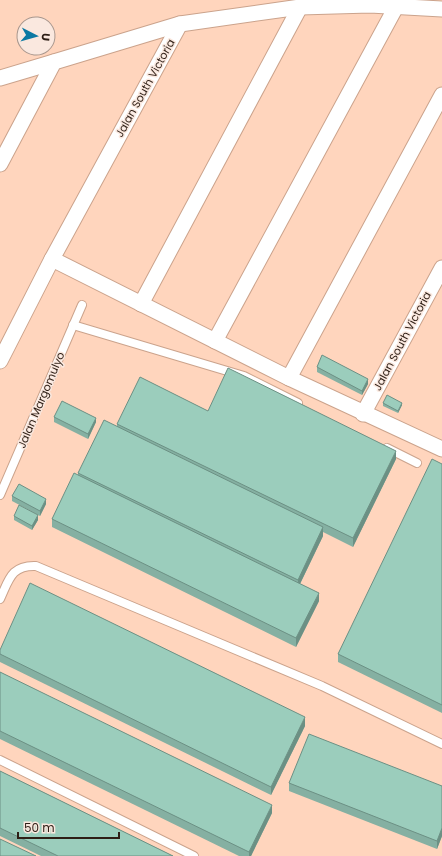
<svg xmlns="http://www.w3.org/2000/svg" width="442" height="856" font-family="Poppins,sans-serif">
<rect width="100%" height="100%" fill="#ffd5bd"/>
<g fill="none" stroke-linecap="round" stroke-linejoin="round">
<defs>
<g id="lane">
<path d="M73 325 244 376 298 403"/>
<path d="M387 448 417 463"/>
<path d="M0 495 82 305"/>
<path d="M0 599C9 580 11 565 36 566L322 686 442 744"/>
<path d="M0 760 194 856"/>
</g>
<g id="street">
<path d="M180 24 52 259 289 378 442 449"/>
<path d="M0 78 54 62"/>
<path d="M0 164 54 62 180 24 300 7 370 5 442 9"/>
<path d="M141 304 300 7"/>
<path d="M215 341 397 5"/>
<path d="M0 361 52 259"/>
<path d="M289 378 442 95"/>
<path d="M363 414 442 268"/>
</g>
</defs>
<use href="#lane" stroke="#cba38c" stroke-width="10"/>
<use href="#street" stroke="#cba38c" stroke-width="17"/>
<use href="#lane" stroke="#fff" stroke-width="8"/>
<use href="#street" stroke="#fff" stroke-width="15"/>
</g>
<g fill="#85b0a2">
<path d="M317 367 368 384 362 395 317 372Z"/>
<path d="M383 403 402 405 398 413 383 406Z"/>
<path d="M208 411 396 459 353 547 323 532V536L300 584 319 601 296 647 52 527V519L78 475V473L117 427V424Z"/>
<path d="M54 417 96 422 88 439 54 422Z"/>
<path d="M442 464V713L338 662V654Z"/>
<path d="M12 496 46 504 40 516 12 501Z"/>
<path d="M14 516 38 520 32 530 14 520Z"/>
<path d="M0 650 305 726 271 795 0 662Z"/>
<path d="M0 672 272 813 251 856H239L0 739Z"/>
<path d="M0 771 173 856H41L0 836Z"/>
<path d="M289 783 442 786V836L437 849 289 791Z"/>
</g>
<g fill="#6c9084">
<path d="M368 379V384L362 395V391Z"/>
<path d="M402 403V405L398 413V411Z"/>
<path d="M96 418V422L88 439V434Z"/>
<path d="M396 451V459L353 547V538Z"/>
<path d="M46 499V504L40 516V511Z"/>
<path d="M38 515V520L32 530V526Z"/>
<path d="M323 527V536L298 588V580Z"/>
<path d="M319 593V601L296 647V638Z"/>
<path d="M305 717V726L271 795V787Z"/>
<path d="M272 805V813L251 856H249V852Z"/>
<path d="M442 828V836L437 849V841Z"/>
</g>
<g fill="#9bcdbc" stroke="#6c9084">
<path d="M322 355 368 379 362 391 317 367Z"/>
<path d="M228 368 396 451 353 538 117 424 140 377 208 411Z"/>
<path d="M387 395 402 403 398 411 383 403Z"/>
<path d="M62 401 96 418 88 434 54 417Z"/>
<path d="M104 420 323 527 298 580 78 473Z"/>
<path d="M432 459 442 464V705L338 654Z"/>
<path d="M74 473 319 593 296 638 52 519Z"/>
<path d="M19 484 46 499 40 511 12 496Z"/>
<path d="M19 505 38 515 32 526 14 516Z"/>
<path d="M30 583 305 717 271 787 0 654V650Z"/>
<path d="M0 672 272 805 249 852 0 731Z"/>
<path d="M309 734 442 786V828L437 841 289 783Z"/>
<path d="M0 771 173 856H58L0 828Z"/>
<path d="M0 839 36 856H0Z"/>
</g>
<g text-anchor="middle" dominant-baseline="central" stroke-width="3" stroke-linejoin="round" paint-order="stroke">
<g font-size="11" fill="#2d1e15" stroke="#fae8df">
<text transform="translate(145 88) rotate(-61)">Jalan South Victoria</text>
<text transform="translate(402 341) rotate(-62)">Jalan South Victoria</text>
<text transform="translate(41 400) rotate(-67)">Jalan Margomulyo</text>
</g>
</g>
<g transform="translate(36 36) rotate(96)"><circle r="19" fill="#fae8df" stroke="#a8978e"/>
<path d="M0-3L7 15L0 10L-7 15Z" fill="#0c79a3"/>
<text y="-6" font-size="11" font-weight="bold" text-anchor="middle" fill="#2d1e15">U</text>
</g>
<path d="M18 832v6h101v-6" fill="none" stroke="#2d1e15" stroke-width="2"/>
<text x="24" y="832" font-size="12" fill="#2d1e15" stroke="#fae8df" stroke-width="3" paint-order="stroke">50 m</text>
</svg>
